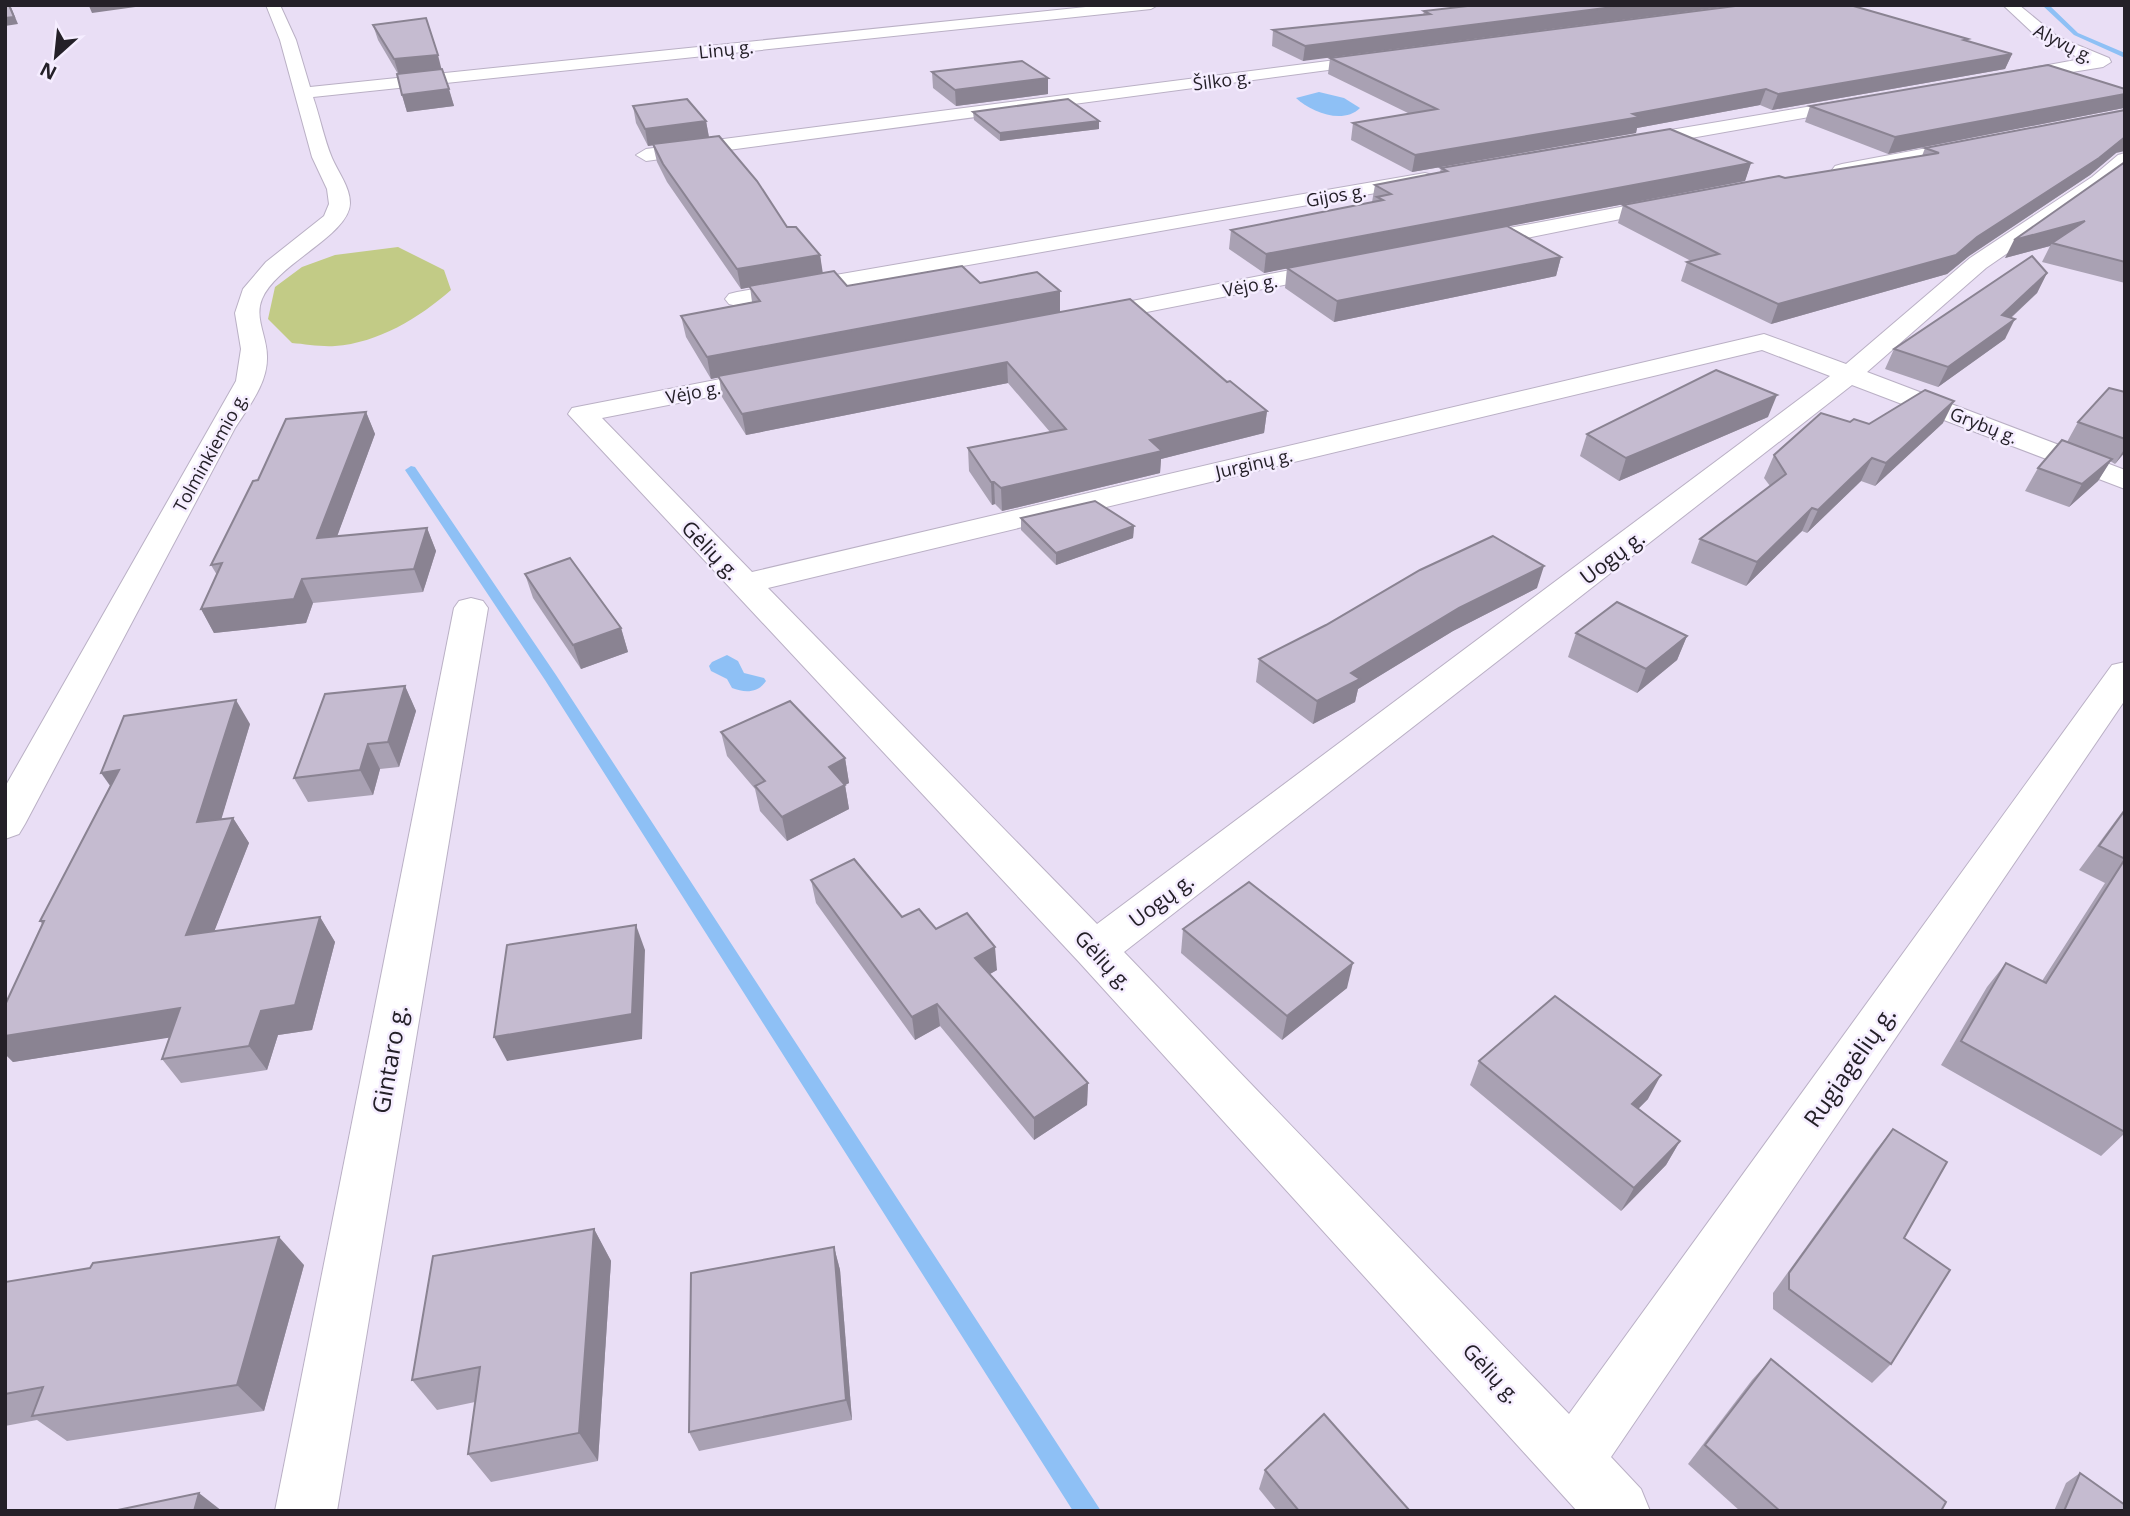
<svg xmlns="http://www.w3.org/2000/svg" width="2130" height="1516" font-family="'Open Sans',sans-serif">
<rect width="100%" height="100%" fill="#e9def5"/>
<path fill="#c2cb86" d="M398 247 444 270 451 290C419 318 378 343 335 346 321 347 305 344 292 343L268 319 275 287 302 267 335 255Z"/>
<g fill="#8ec0f5">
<path d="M1319 92 1344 98 1360 108C1343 125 1311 112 1296 98Z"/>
<path d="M727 655 738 661 744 673 764 678 766 681C758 693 745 693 732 688L727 679 711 671 709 666 712 662Z"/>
</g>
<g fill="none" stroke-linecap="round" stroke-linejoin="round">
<g fill="#8ec0f5" fill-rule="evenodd">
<path d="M2042 5H2049L2078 33 2125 53V58L2074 35Z"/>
<path d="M411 466 415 467 556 675 1101 1511H1073L545 680 405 470Z"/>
</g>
<defs>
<g id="street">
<path d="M266 5H280L296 40 310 87 1105 5H1158L1151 9 313 97C320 117 324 139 332 158 338 172 350 187 350 203 350 235 276 264 262 299 254 318 267 336 267 356 268 383 249 406 235 428L25 824 19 834 5 839V787L236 381 241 349 235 313 243 289 266 262 324 216 329 204 327 189 312 157 280 40Z"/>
<path d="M2003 5H2019L2058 37 2109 58 2111 62 2103 67 2005 83 1999 82 1996 78 1999 74 2081 59 2036 36Z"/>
<path d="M1382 54 1390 59 1388 62 646 161 636 155 646 149Z"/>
<path d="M1860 98 1869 103 1866 107 1629 149 1619 143 1629 137Z"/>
<path d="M1975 139 1982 141 1985 145 1982 149 1842 176 1835 174 1832 170 1835 166 1842 164Z"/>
<path d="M2125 153V169L2106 185 1986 268 1867 372 2125 470V489L1852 385 1124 952 1569 1414 2112 665 2125 662V700L1611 1457 1641 1489 1650 1511H1577L1079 962 568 414 572 408 582 406 772 369 781 371 785 377 781 383 602 418 752 572 1764 334 1846 364 1970 258 2092 177 2118 155ZM1762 350 1830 376 1097 924 768 588Z"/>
<path d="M1425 173 1432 175 1435 179 1432 183 737 306 729 304 725 299 729 294 737 292Z"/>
<path d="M1673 197 1680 199 1683 203 1680 207 1467 250 1459 248 1456 243 1459 238 1467 236Z"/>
<path d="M1336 261 1344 263 1348 268 1344 273 1086 324 1077 322 1074 317 1077 312 1086 310Z"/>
<path d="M471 598 483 601 488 608 337 1511H275L454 608 459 601Z"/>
</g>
</defs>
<use href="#street" stroke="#bab0c5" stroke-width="2"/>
<use href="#street" fill="#fff" fill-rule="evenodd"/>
</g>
<g fill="#a9a1b3">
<path d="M1476 5 1303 61 1272 46 1273 30 1423 15 1424 11Z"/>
<path d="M373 25 442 69 454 106 407 112 402 95 398 74 378 40Z"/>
<path d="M1967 41 2012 54 2005 69 1772 110 1760 105 1637 128 1636 133 1412 172 1351 140 1353 123 1410 114 1328 74 1330 58Z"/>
<path d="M932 72 1048 94 956 106 933 88Z"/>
<path d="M633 106 706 121 709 137 787 227 820 255 822 273 847 286 980 283 1060 291V312L1227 382 1267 411 1264 433 1161 459 1160 473 1002 511 995 504 992 505 969 471 968 448 1050 432 1008 383 746 435 722 397 719 377 711 379 686 337 681 316 752 302 750 287 741 289 667 182 657 162 653 145 648 146 636 123Z"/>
<path d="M1810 106 2124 108 1888 154 1805 122Z"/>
<path d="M973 112 1099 129 1000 141 974 120Z"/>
<path d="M1925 148 2116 153 2090 175 1969 256 1947 274 1771 324 1681 281 1687 262 1691 261 1618 223 1623 205 1922 156Z"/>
<path d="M2125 162V283L2042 262 2050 246 2005 258Z"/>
<path d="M1751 163 1745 181 1508 226 1561 257 1556 276 1334 322 1285 288 1287 268 1264 273 1229 249 1231 230 1372 202 1375 185 1440 172 1441 168Z"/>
<path d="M2047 273 2037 293 2011 318 2005 339 1938 387 1885 369 1894 349Z"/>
<path d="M2125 392V452L2115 464 2110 461 2098 481 2069 507 2025 491 2038 468 2067 442 2078 422Z"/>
<path d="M366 412 375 434 337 536 427 528 436 551 423 592 313 603 306 623 214 633 201 609 217 575 211 565 258 480Z"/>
<path d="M1768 417 1619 481 1580 456 1587 434Z"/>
<path d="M1943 423 1875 486 1861 481 1807 533 1802 531 1746 586 1691 563 1700 539 1770 486 1764 478 1774 455 1869 424Z"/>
<path d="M1021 518 1134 526 1133 538 1056 565 1021 530Z"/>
<path d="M525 574 621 628 628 652 581 669 533 598Z"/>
<path d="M1537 588 1453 631 1358 689 1355 702 1313 724 1256 682 1259 659Z"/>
<path d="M1576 633 1687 636 1677 660 1637 693 1568 657Z"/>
<path d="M405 686 416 711 399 767 380 769 373 795 308 802 294 778Z"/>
<path d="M250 724 221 819 233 818 249 843 214 931 320 917 335 942 312 1030 278 1035 267 1070 181 1083 162 1059 170 1037 13 1062 5 1054V1005L42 924 40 921 110 786Z"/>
<path d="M721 732 845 758 849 783 845 785 849 809 787 841 760 811 755 789 727 756Z"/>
<path d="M2125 808V1133L2101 1156 1941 1065 1987 987 2006 963 2042 981 2105 883 2079 870Z"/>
<path d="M811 880 902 917 936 929 997 970 990 974 1088 1083 1087 1105 1034 1140 940 1026 915 1040 816 903Z"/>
<path d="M1183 929 1347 988 1282 1040 1181 953Z"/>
<path d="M1479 1061 1648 1099 1638 1109 1680 1141 1666 1165 1621 1211 1470 1085Z"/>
<path d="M1893 1129 1904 1238 1891 1364 1872 1383 1773 1309V1293L1876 1150Z"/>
<path d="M594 1229 611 1261 598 1461 491 1482 468 1454 475 1402 437 1410 412 1380Z"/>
<path d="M834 1247 840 1270 852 1420 699 1451 689 1432Z"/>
<path d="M304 1265 264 1411 67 1441 37 1420 5 1426V1282Z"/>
<path d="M1771 1359 1941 1511H1740L1688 1464 1752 1380Z"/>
<path d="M1265 1470 1410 1511H1277L1259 1489Z"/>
<path d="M2080 1473 2125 1511H2054L2066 1483Z"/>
</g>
<g fill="#8a8392">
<path d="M10 5 18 24 5 26V18Z"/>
<path d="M92 5H150L92 13 89 6Z"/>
<path d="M1629 5H1739L1303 61 1305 46Z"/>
<path d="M2012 54 2005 69 1772 110 1778 94Z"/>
<path d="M438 55 442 71 399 75 394 59Z"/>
<path d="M1048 78V94L956 106 955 90Z"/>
<path d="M449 89 454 106 407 112 402 95Z"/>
<path d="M1766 89 1760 105 1637 128 1636 133 1412 172 1415 155Z"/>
<path d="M2125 94 2124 108 1888 154 1895 137Z"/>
<path d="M706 121 709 138 648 146 645 129Z"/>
<path d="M1099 121V129L1000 141V133Z"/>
<path d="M2125 137V151L2116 153 2090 175 1969 256 1947 274 1771 324 1778 304 1977 237Z"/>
<path d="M1751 163 1745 181 1264 273 1266 254Z"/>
<path d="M2085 221 2052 243 2050 246 2005 258 2014 240Z"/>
<path d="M820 255 823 274 741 289 737 269Z"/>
<path d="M1561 257 1556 276 1334 322 1337 301Z"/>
<path d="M2047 273 2037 293 1992 335 2002 315Z"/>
<path d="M1060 291V312L711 379 707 357Z"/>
<path d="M2015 319 2005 339 1938 387 1948 367Z"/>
<path d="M1007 362 1008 383 746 435 742 414Z"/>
<path d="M1777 395 1768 417 1619 481 1626 458Z"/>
<path d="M1954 401 1943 423 1875 486 1886 463Z"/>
<path d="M1267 411 1264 433 1161 459 1160 473 1002 511 1001 488 1150 440Z"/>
<path d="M366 412 375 434 328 561 317 538Z"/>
<path d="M2125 448V452L2115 464Z"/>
<path d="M1872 458 1861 481 1807 533 1818 510Z"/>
<path d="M2112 459 2098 481 2069 507 2082 484Z"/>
<path d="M991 482H994L995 504 992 505Z"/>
<path d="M1812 508 1802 531 1746 586 1757 562Z"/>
<path d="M1134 526 1133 538 1056 565V553Z"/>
<path d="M427 528 436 551 423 592 414 569Z"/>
<path d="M1544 566 1537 588 1453 631 1358 689 1355 702 1313 724 1317 701 1351 673 1459 608Z"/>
<path d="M302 579 313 603 306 623 214 633 201 609Z"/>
<path d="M621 628 628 652 581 669 573 645Z"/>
<path d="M1687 636 1677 660 1637 693 1646 669Z"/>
<path d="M405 686 416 711 399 767 388 742Z"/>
<path d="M236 700 250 724 213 847 197 822Z"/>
<path d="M368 744 380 769 373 795 360 770Z"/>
<path d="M845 758 849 783 845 785 849 809 787 841 782 817 829 767Z"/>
<path d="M119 770 118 797 101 773Z"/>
<path d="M233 818 249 843 203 960 186 935Z"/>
<path d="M320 917 335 942 312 1030 278 1035 267 1070 249 1046 261 1011Z"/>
<path d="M636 925 645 950 642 1039 507 1061 494 1037Z"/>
<path d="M995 947 997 970 977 981 975 958Z"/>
<path d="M1353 963 1347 988 1282 1040 1287 1016Z"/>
<path d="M937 1004 940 1026 915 1040 912 1017Z"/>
<path d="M180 1008 199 1033 13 1062 5 1054V1036Z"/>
<path d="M1661 1075 1648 1099 1619 1128 1632 1104Z"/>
<path d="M1088 1083 1087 1105 1034 1140V1118Z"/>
<path d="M1680 1141 1666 1165 1621 1211 1634 1188Z"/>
<path d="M594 1229 611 1261 598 1461 579 1433Z"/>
<path d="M279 1237 304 1265 264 1411 237 1385Z"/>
<path d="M834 1247 840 1270 852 1420 846 1400Z"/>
<path d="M199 1493 222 1511H194Z"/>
</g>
<g fill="#c5bbd0" stroke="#8a8392" stroke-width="2">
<path d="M5 5H9L14 17 5 18Z"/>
<path d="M1476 5H1629L1305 46 1273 30 1430 14 1424 11Z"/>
<path d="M1743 5H1850L1968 39 1964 40 2012 54 1778 94 1766 89 1633 114 1640 117 1415 155 1353 123 1437 109 1330 58Z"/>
<path d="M426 18 438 55 394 59 373 25Z"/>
<path d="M1022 61 1048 78 955 90 932 72Z"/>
<path d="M2048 65 2125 89V94L1895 137 1810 106Z"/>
<path d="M442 69 449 89 402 95 397 74Z"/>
<path d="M687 99 706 121 645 129 633 106Z"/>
<path d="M1068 99 1099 121 1000 133 973 112Z"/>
<path d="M2125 110V137L2099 158 1977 237 1956 255 1778 304 1687 262 1719 254 1623 205 1779 176 1785 178 1939 153 1925 148Z"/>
<path d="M1670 129 1751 163 1266 254 1231 230 1383 200 1377 197 1391 194 1375 185 1447 171 1441 168Z"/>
<path d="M719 136 757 181 787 227H796L820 255 737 269 663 164 653 144Z"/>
<path d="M2125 162V262L2052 243 2085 221 2014 240Z"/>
<path d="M1507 226 1561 257 1337 301 1287 268Z"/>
<path d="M2032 256 2047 273 2002 315 2015 319 1948 367 1894 349Z"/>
<path d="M962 266 980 283 1037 272 1060 291 707 357 681 316 760 301 749 286 834 271 847 286Z"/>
<path d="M1130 299 1227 382 1230 381 1267 411 1150 440 1162 451 1001 488 994 482H991L968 448 1066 429 1007 362 742 414 718 376Z"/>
<path d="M1716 370 1777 395 1626 458 1587 434Z"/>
<path d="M2109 388 2125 392V439L2078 422Z"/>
<path d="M1925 390 1954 401 1886 463 1872 458 1818 510 1812 508 1757 562 1700 539 1786 474 1774 455 1821 413 1850 422 1854 419 1869 424Z"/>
<path d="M366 412 317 538 427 528 414 569 302 579 294 599 201 609 222 563 211 565 253 481 258 480 286 419Z"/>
<path d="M2062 440 2112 459 2082 484 2038 468Z"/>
<path d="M1095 501 1134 526 1056 553 1021 518Z"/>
<path d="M1493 536 1544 566 1459 608 1351 673 1360 679 1317 701 1259 659 1326 625 1420 570Z"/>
<path d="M570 558 621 628 573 645 525 574Z"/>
<path d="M1617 602 1687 636 1646 669 1576 633Z"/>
<path d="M405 686 388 742 368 744 360 770 294 778 325 694Z"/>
<path d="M236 700 197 822 233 818 186 935 320 917 295 1005 261 1011 249 1046 162 1059 180 1008 5 1036V1005L44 921H40L119 770 101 773 124 716Z"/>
<path d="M790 701 845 758 829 767 845 785 782 817 755 786 765 781 721 732Z"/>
<path d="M2125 810V859L2099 846Z"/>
<path d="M854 859 902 917 919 909 936 929 967 913 995 947 975 958 1088 1083 1034 1118 937 1004 912 1017 811 880Z"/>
<path d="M2125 859V1132L1961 1041 2006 963 2046 983Z"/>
<path d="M1249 882 1353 963 1287 1016 1183 929Z"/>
<path d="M636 925 632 1014 494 1037 507 945Z"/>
<path d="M1555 996 1661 1075 1632 1104 1680 1141 1634 1188 1479 1061Z"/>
<path d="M1893 1129 1947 1162 1904 1238 1950 1270 1891 1364 1789 1289V1273Z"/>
<path d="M594 1229 579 1433 468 1454 480 1367 412 1380 433 1256Z"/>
<path d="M279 1237 237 1385 32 1416 43 1387 5 1394V1282L90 1268 93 1263Z"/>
<path d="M834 1247 846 1400 689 1432 691 1273Z"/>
<path d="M1771 1359 1946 1502 1941 1511H1780L1705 1445Z"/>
<path d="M1324 1414 1410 1511H1299L1265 1470Z"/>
<path d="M2080 1473 2125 1505V1511H2064Z"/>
<path d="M199 1493 194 1511H113Z"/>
</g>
<g text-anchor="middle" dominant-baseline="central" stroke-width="5" stroke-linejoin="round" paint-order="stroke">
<g font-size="18" fill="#242028" stroke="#f5edff">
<text transform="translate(2064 43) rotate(27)">Alyvų g.</text>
<text transform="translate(726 49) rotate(-6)">Linų g.</text>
<text transform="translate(1222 80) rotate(-7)">Šilko g.</text>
<text transform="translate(1336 195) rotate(-10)">Gijos g.</text>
<text transform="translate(1250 285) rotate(-11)">Vėjo g.</text>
<text transform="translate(693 392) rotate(-11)">Vėjo g.</text>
<text transform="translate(1984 425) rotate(21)">Grybų g.</text>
<text transform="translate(210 452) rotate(-61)">Tolminkiemio g.</text>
<text transform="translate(1254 463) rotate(-13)">Jurginų g.</text>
</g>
<g font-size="21" fill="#242028" stroke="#f5edff">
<text transform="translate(711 550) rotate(46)">Gėlių g.</text>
<text transform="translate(1612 557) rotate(-37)">Uogų g.</text>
<text transform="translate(1161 900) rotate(-37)">Uogų g.</text>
<text transform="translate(1104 960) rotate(47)">Gėlių g.</text>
<text transform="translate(1492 1373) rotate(47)">Gėlių g.</text>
</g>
<g font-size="24" fill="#242028" stroke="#f5edff">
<text transform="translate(389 1059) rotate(-80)">Gintaro g.</text>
<text transform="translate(1849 1066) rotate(-55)">Rugiagėlių g.</text>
</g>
</g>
<rect width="2130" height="1516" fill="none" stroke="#242028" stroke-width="14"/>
<g transform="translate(56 56) rotate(207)" stroke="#f5edff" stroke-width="5" paint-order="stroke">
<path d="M0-5L12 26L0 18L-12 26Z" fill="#242028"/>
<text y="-10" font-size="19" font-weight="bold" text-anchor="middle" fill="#242028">N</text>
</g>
</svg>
